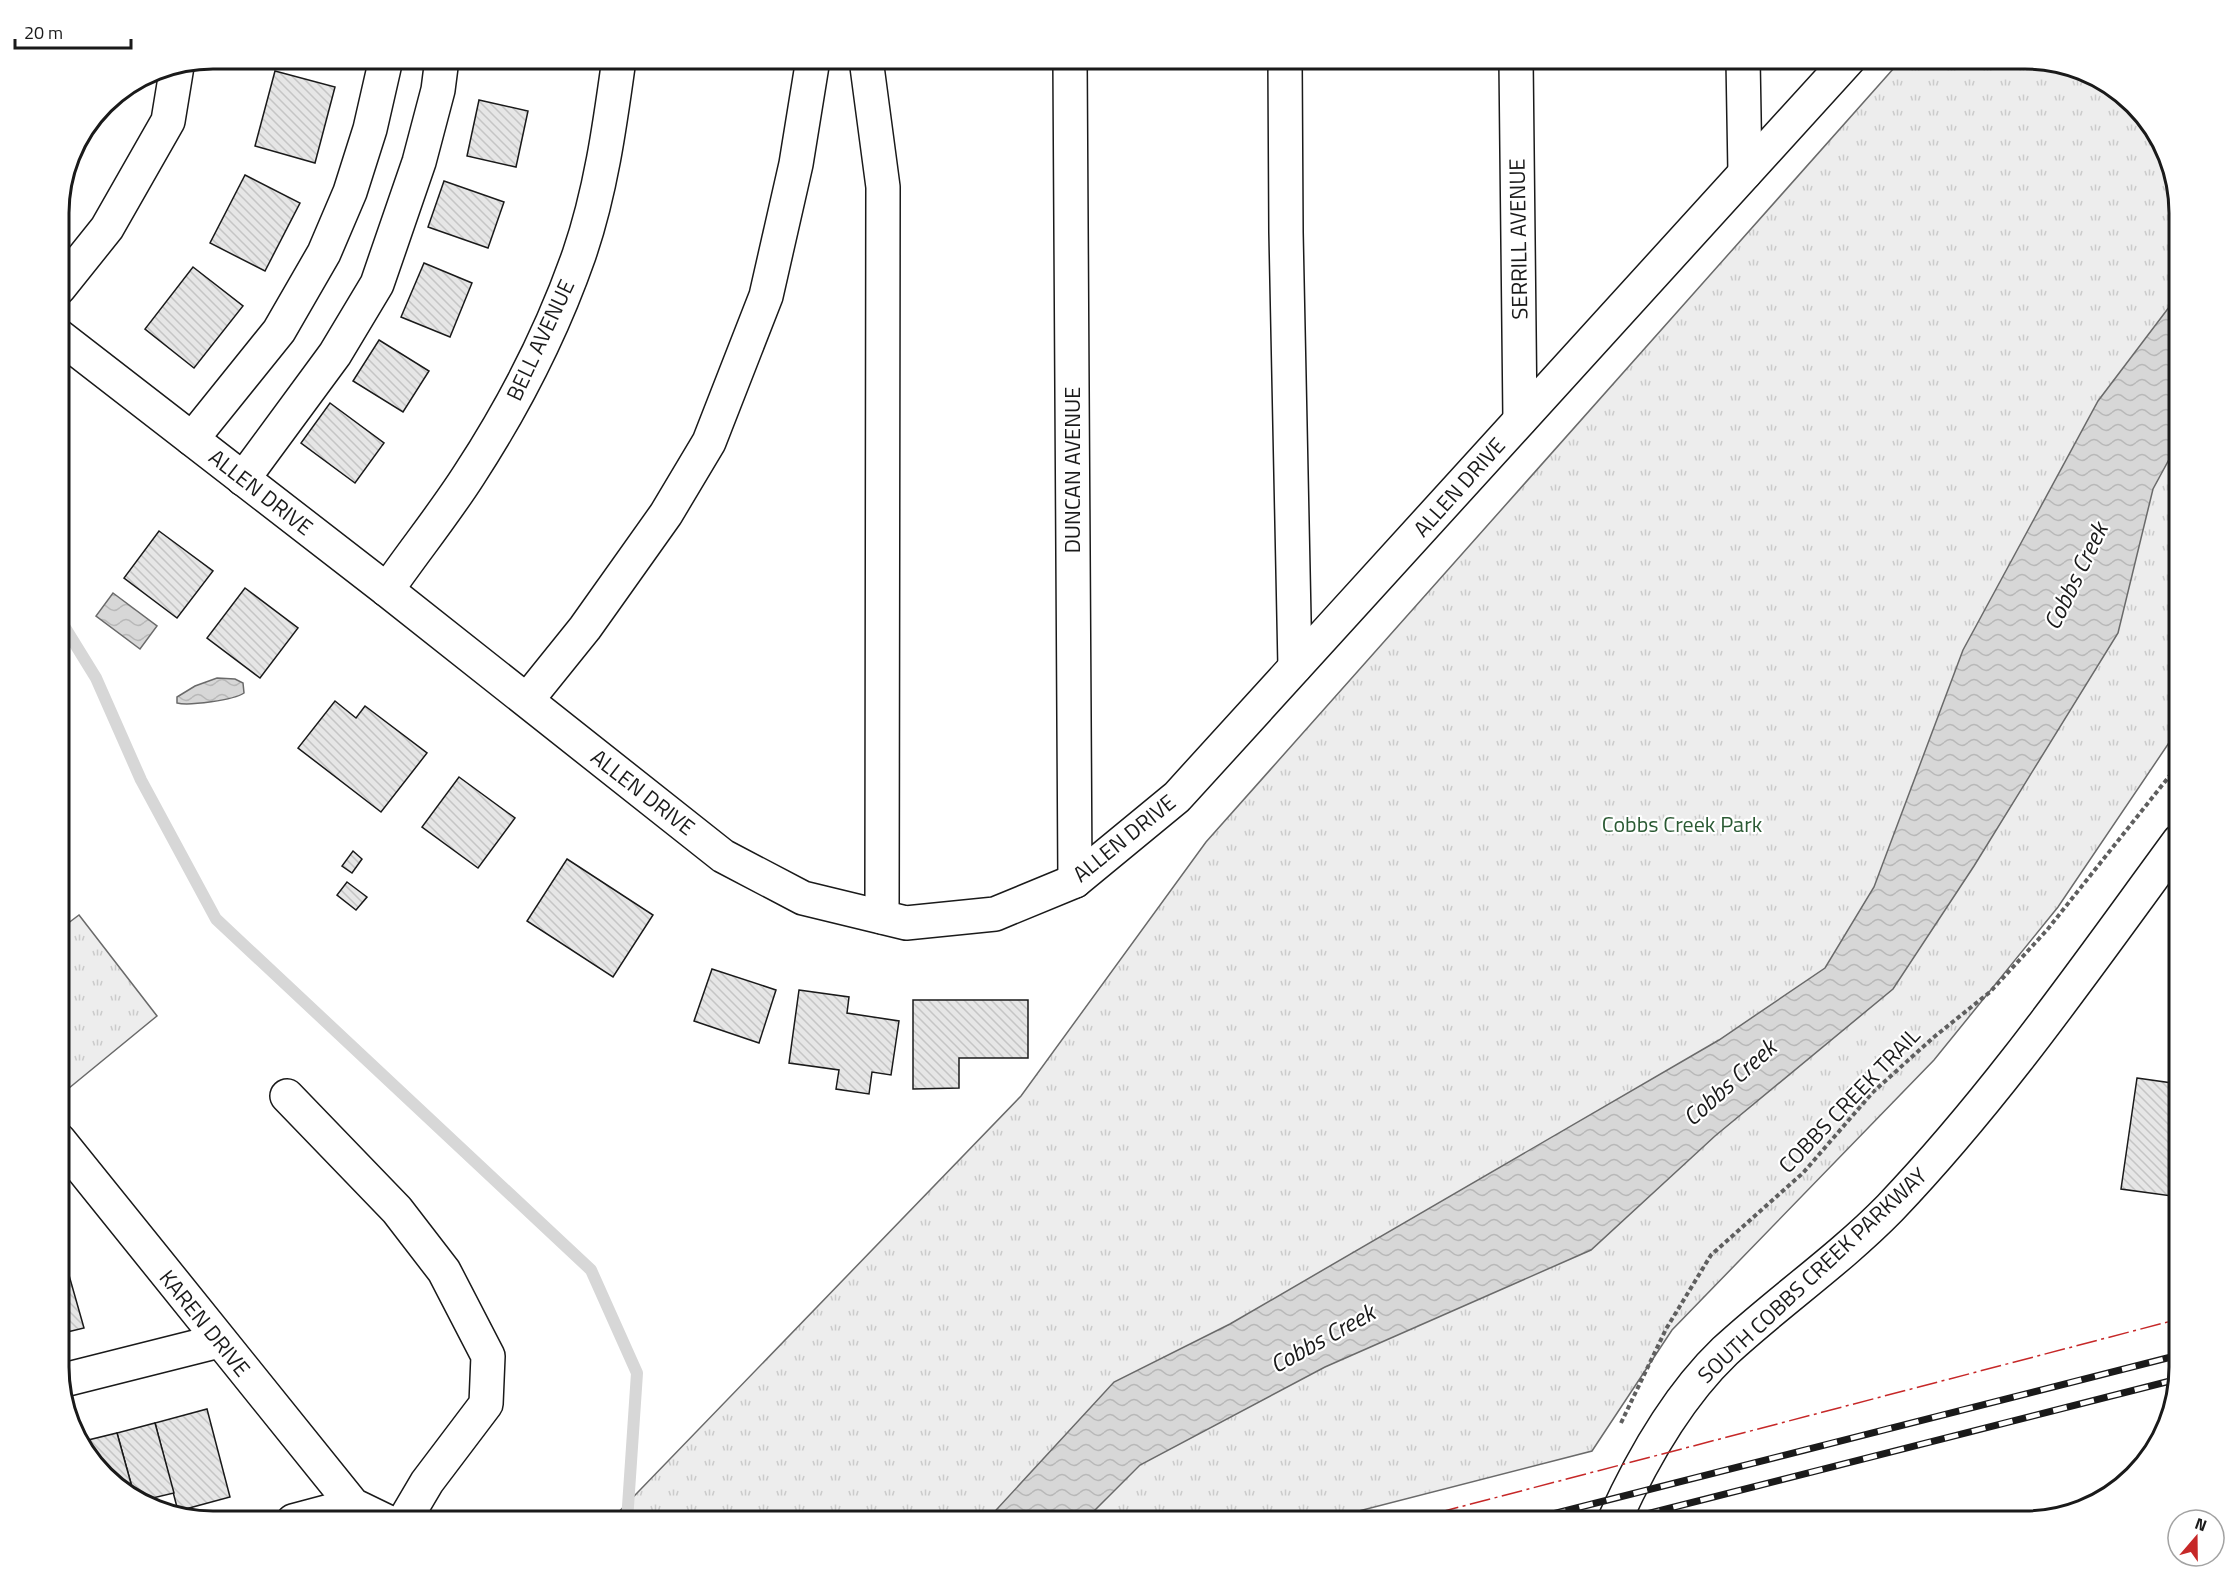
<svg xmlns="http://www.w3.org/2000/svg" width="2238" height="1580" font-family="'Titillium Web',sans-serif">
<defs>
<pattern id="park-tufts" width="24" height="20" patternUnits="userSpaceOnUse" patternTransform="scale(1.5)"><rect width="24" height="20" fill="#ededed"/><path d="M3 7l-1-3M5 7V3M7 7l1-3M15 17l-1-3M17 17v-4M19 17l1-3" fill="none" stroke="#cbcbcb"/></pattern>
<pattern id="water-waves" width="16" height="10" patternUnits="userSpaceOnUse" patternTransform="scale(1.5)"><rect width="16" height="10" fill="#d7d7d7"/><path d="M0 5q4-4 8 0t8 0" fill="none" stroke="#b8b8b8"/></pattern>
<pattern id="building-back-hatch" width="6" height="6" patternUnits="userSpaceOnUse" patternTransform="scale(1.5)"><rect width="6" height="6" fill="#e6e6e6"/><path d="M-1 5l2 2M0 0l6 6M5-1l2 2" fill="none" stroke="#c5c5c5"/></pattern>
</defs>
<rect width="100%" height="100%" fill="#fff"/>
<g fill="url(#park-tufts)" stroke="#6a6a6a" stroke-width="1.5">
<path d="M1902 59H2025L2074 67 2119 90 2163 144 2179 213V728L2058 907 1934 1060 1672 1330 1592 1451 1320 1521H610L1021 1096 1206 842Z"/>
<path d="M79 915 157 1016 63 1093 59 1088V930Z"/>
</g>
<g fill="url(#water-waves)" stroke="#6a6a6a" stroke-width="1.5">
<path d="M2179 294V441L2153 489 2118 633 1974 866 1893 989 1715 1136 1591 1250 1325 1367 1140 1465 1084 1521H986L1114 1382 1230 1324 1719 1040 1825 968 1874 887 1963 650 2098 401Z"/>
<path d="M113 593 157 626 140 649 96 616Z"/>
<path d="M217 678 235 679 243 683 244 693C234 700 189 706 177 703V697L195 686Z"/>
</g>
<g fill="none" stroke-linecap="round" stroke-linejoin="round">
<path stroke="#d7d7d7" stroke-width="12" d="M59 618 96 678 141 780 216 919 591 1270 637 1373 627 1521"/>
</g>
<g fill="url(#building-back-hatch)" stroke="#1a1a1a" stroke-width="1.5">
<path d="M473 59H536L535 69 472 65Z"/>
<path d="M275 71 335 87 315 163 255 146Z"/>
<path d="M479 100 528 111 516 167 467 156Z"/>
<path d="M245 175 300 203 265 271 210 243Z"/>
<path d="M444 181 504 202 488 248 428 227Z"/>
<path d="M424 263 472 283 450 337 401 317Z"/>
<path d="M193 267 243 306 194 368 145 329Z"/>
<path d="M379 340 429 371 403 412 353 381Z"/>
<path d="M330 403 384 443 355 483 301 443Z"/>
<path d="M159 531 213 571 177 618 124 578Z"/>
<path d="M245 588 298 628 260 678 207 638Z"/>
<path d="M335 701 356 718 365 706 427 753 381 812 298 748Z"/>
<path d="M459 777 515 818 478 868 422 827Z"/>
<path d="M353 851 362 859 352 873 342 866Z"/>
<path d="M567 859 653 915 613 977 527 921Z"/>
<path d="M347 882 367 897 356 910 337 895Z"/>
<path d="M712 969 776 990 759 1043 694 1021Z"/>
<path d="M799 990 849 997 847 1013 899 1021 891 1075 872 1072 869 1094 836 1089 839 1070 789 1063Z"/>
<path d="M913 1000H1028V1058H959V1088L913 1089Z"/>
<path d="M2137 1078 2179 1084V1197L2121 1189Z"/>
<path d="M59 1240 84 1328 59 1334Z"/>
<path d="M207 1409 230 1497 178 1511 155 1423Z"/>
<path d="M155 1423 174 1493 140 1501 135 1498 117 1433Z"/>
<path d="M117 1433 135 1498 119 1490 80 1442Z"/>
</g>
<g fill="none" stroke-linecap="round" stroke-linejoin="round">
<defs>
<g id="minor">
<path d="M866 59 883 187 882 917"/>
<path d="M1070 59 1075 881"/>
<path d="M1285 59 1286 232 1295 667"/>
<path d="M1516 59 1520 420"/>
<path d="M1743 59 1745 173"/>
<path d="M59 288 107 228 168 121 177 66"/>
<path d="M59 336 387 590 723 856 803 898 906 923 995 914 1075 881 1177 797 1849 59"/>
<path d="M192 439 279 331 324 253 350 192 370 129 386 59"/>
<path d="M243 479 335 354 377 284 419 162 438 90 442 59"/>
<path d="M387 590C414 551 444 514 469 475 514 406 552 332 579 255 601 191 610 124 619 59"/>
<path d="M527 700 585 628 666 514 709 442 766 296 796 164 813 59"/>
<path d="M287 1096 397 1210 444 1271 488 1356 486 1404 427 1482 404 1521"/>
<path d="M59 1140 353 1505 386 1521"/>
<path d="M60 1381 219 1341"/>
<path d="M293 1521 353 1505"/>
</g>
<path id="major" d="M1614 1521C1641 1461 1676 1398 1725 1351 1778 1302 1839 1260 1890 1208 1998 1095 2087 966 2179 841"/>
</defs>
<use href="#minor" stroke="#1a1a1a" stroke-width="36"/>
<use href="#major" stroke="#1a1a1a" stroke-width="36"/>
<path stroke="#5f5f5f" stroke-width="4" stroke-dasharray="4.5 3" stroke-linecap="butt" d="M1621 1423 1666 1329 1711 1255 1803 1173 1873 1092 1934 1037 1990 992 2047 930 2179 764"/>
<use href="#minor" stroke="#fff" stroke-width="33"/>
<use href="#major" stroke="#fff" stroke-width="33"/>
<defs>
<g id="rail">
<path d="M1525 1521 2179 1355"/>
<path d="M1619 1521 2178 1379"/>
</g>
</defs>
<use href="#rail" stroke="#1a1a1a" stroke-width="7"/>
<use href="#rail" stroke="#fff" stroke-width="4.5" stroke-dasharray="14" stroke-linecap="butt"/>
<path stroke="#c62828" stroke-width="1.5" stroke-dasharray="21 4.5 3 4.5" stroke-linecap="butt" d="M1406 1521 2179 1319"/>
</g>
<g text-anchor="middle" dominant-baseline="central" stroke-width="4.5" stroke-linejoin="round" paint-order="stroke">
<g font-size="22" fill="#1a1a1a" stroke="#fff">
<text transform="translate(1518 239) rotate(-91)">SERRILL AVENUE</text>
<text transform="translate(540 340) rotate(-65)">BELL AVENUE</text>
<text transform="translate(1072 470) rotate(-90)">DUNCAN AVENUE</text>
<text transform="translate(1459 487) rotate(-48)">ALLEN DRIVE</text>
<text transform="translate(261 492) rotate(38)">ALLEN DRIVE</text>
<text transform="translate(643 792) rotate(38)">ALLEN DRIVE</text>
<text transform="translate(1124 838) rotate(-39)">ALLEN DRIVE</text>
<text transform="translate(1849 1100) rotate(-46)">COBBS CREEK TRAIL</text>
<text transform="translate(1812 1275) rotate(-43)">SOUTH COBBS CREEK PARKWAY</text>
<text transform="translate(205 1323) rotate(51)">KAREN DRIVE</text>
</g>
<g font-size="22" fill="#2b5a34" stroke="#fff">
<text x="1682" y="824">Cobbs Creek Park</text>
</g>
<g font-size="24" font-style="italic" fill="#1a1a1a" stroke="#fff">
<text transform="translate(2075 576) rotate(-64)">Cobbs Creek</text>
<text transform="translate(1729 1082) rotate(-42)">Cobbs Creek</text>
<text transform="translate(1322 1338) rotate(-29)">Cobbs Creek</text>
</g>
</g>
<path d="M0 0H2238V1580H0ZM213 69H2025A144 144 0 0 1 2169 213V1367A144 144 0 0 1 2025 1511H213A144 144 0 0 1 69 1367V213A144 144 0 0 1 213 69Z" fill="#fff" fill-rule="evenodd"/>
<path fill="none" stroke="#1a1a1a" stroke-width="3" d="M213 69H2025A144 144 0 0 1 2169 213V1367A144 144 0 0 1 2025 1511H213A144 144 0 0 1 69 1367V213A144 144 0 0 1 213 69Z"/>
<g transform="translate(2196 1538) rotate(20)"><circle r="28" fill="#ffffff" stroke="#a3a3a3" stroke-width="1.5"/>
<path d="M0-4.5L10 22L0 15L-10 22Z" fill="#c62828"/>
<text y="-9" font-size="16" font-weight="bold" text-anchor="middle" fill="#1a1a1a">N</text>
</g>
<path d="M15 39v9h116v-9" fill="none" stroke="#1a1a1a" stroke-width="3"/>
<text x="24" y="39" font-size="18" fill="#1a1a1a" stroke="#ffffff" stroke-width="4.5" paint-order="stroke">20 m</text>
</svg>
